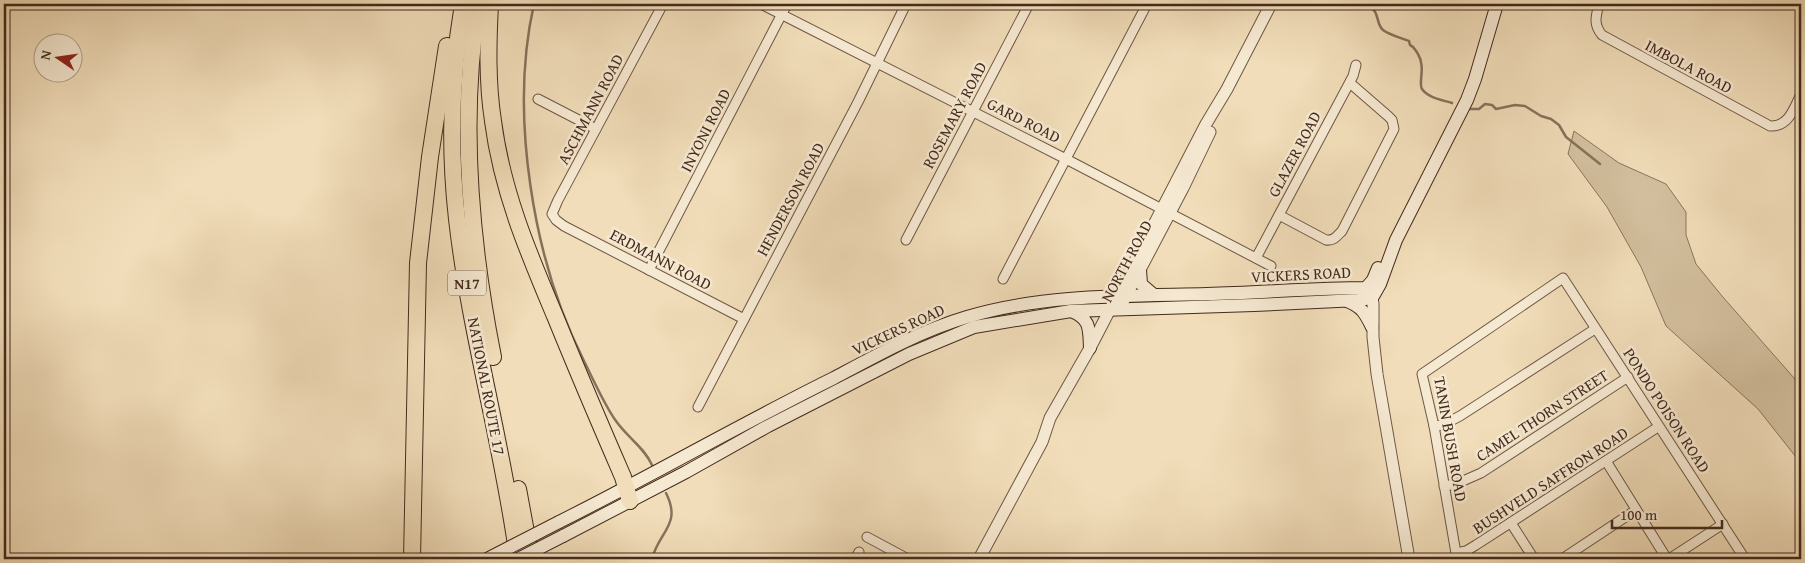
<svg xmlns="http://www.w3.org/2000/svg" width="1805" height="563" font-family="'Gentium Book Plus',serif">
<rect width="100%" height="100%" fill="#f1ddb9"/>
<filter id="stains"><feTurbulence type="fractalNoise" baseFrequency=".004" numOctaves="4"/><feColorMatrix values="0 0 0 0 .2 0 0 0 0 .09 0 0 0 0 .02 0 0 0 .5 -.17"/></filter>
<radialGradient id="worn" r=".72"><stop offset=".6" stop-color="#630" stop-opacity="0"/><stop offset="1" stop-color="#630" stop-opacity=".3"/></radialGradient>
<path fill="#d3bf9e" stroke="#8b745e" d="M1574 131 1619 163 1666 184 1686 212V235L1696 264 1722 296 1801 386V466L1796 457 1758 409 1666 326 1641 267 1607 207 1568 154Z"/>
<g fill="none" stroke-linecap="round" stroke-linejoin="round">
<g stroke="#88715b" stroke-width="2.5">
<path d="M534 4C509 114 533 261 584 361 593 379 605 406 616 421 627 437 644 447 652 465"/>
<path d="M1367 4C1381 12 1375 23 1383 30 1389 35 1402 38 1409 41L1410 45C1415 47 1415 50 1418 54 1426 67 1418 83 1422 89 1428 98 1443 100 1452 103"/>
<path d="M1469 109H1479L1485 104 1492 105 1496 109 1515 105 1525 106 1541 116 1551 119 1559 125 1566 137 1600 164"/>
<path d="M652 559C659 531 682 525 666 493"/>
</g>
<defs>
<g id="minor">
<path d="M663 4 558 200 552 214 556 220 564 226 744 319"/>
<path d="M761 4 1066 159 1271 266"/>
<path d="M1599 4C1596 16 1593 24 1602 35L1770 126C1789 127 1794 108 1801 94"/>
<path d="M538 99 596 129"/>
<path d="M1279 215 1326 240C1334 241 1337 236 1342 231L1394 129 1392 120 1388 116 1350 83"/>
<path d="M906 240 1029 4"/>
<path d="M1256 258 1353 76 1356 65"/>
<path d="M649 270 787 4"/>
<path d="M1003 279 1147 4"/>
<path d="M698 407 858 102 906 4"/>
<path d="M1434 426 1443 425 1460 416 1595 329"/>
<path d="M1606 461 1667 559"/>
<path d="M1444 486 1456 484 1481 473 1628 377"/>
<path d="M1511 523 1534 559"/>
<path d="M867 537 908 559"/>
<path d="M1456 553 1466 551 1476 545 1658 427"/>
<path d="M855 559 859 552"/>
<path d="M1457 559 1434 426 1422 374 1563 278 1745 559"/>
<path d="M1562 559 1636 510"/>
<path d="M1669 559 1723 524"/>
</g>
<g id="tertiary">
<path d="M1369 291 1372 298 1373 304V337L1377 374 1409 559"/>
<path d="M1123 302 1183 188 1210 132"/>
<path d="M979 559 1042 442 1050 418 1090 348 1206 124 1227 89 1271 4"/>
</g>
<g id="secondary">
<path d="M1140 270 1141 284 1154 295"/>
<path d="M1347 301C1362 307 1365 313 1372 327"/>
<path d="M1071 311C1091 319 1089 329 1090 348"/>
<path d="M559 522C651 476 741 424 834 378 877 355 920 331 967 317 1044 294 1127 296 1207 294 1260 293 1313 288 1366 288L1373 280 1378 268"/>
<path d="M563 536 686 472 768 426 909 354 974 327 1071 311 1254 305 1358 300 1372 298 1380 284 1396 240 1467 100 1475 79 1497 4"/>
</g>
<g id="motorway">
<path d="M463 4C451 75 449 148 457 219 470 334 503 445 518 559"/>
<path d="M478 4C459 121 470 241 493 357"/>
<path d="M490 4C488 43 487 82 493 121 502 191 528 252 555 316 577 370 600 424 623 477L630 501"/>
<path d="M518 489 531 559"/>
<path d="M412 559 418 263 430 157 447 46"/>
</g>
</defs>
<use href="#minor" stroke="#6e5744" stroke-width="11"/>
<use href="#tertiary" stroke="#6e5744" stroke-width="13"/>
<use href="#secondary" stroke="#432a1d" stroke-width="14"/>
<use href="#motorway" stroke="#432a1d" stroke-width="18"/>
<use href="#minor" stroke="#f6e9d2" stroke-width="9"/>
<use href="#tertiary" stroke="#f6e9d2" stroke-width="11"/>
<use href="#secondary" stroke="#f6e9d2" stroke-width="12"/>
<use href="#motorway" stroke="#f1ddb9" stroke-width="16"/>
<defs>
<g id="secondary-bridge">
<path d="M487 559 559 522"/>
<path d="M518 559 563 536"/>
</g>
</defs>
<use href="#secondary-bridge" stroke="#432a1d" stroke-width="14" stroke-linecap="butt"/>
<use href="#secondary-bridge" stroke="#f6e9d2" stroke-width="12"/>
</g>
<g text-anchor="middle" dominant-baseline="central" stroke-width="5" stroke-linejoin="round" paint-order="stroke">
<rect fill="#f6e9d2" stroke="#796353" stroke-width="1" x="448" y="270.5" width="38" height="25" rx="4"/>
<g font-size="15" font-weight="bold" fill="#432a1d">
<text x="467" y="283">N17</text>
</g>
<g font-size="16" fill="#432a1d" stroke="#f6e9d2">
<text transform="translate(1689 66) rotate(28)">IMBOLA ROAD</text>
<text transform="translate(590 109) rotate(-62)">ASCHMANN ROAD</text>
<text transform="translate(954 115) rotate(-62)">ROSEMARY ROAD</text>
<text transform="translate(1024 120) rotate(27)">GARD ROAD</text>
<text transform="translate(705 130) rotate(-63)">INYONI ROAD</text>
<text transform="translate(1294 154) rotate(-62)">GLAZER ROAD</text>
<text transform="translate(790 199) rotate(-62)">HENDERSON ROAD</text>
<text transform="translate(661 259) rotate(28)">ERDMANN ROAD</text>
<text transform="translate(1126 261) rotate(-62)">NORTH ROAD</text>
<text transform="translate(1301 274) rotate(-3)">VICKERS ROAD</text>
<text transform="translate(898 329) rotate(-25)">VICKERS ROAD</text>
<text transform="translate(487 386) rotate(79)">NATIONAL ROUTE 17</text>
<text transform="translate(1667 410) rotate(57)">PONDO POISON ROAD</text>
<text transform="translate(1542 415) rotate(-33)">CAMEL THORN STREET</text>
<text transform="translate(1451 439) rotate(80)">TANIN BUSH ROAD</text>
<text transform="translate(1550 480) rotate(-33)">BUSHVELD SAFFRON ROAD</text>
</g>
</g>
<rect width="1805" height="563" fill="none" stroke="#f1ddb9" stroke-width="20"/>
<rect x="5" y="5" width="1795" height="553" fill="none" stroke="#432a1d" stroke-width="2.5"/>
<rect x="10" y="10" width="1785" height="543" fill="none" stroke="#432a1d"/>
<g transform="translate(58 58) rotate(283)"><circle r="24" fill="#f6e9d2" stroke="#ae9d8a"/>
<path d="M0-4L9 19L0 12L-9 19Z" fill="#8f2418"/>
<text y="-8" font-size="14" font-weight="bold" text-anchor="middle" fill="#432a1d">N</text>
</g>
<path d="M1612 520v8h110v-8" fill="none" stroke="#432a1d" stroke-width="2.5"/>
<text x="1620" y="520" font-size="15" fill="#432a1d" stroke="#f6e9d2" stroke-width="4" paint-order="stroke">100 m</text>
<rect width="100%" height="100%" filter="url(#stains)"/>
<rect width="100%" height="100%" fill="url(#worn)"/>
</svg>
